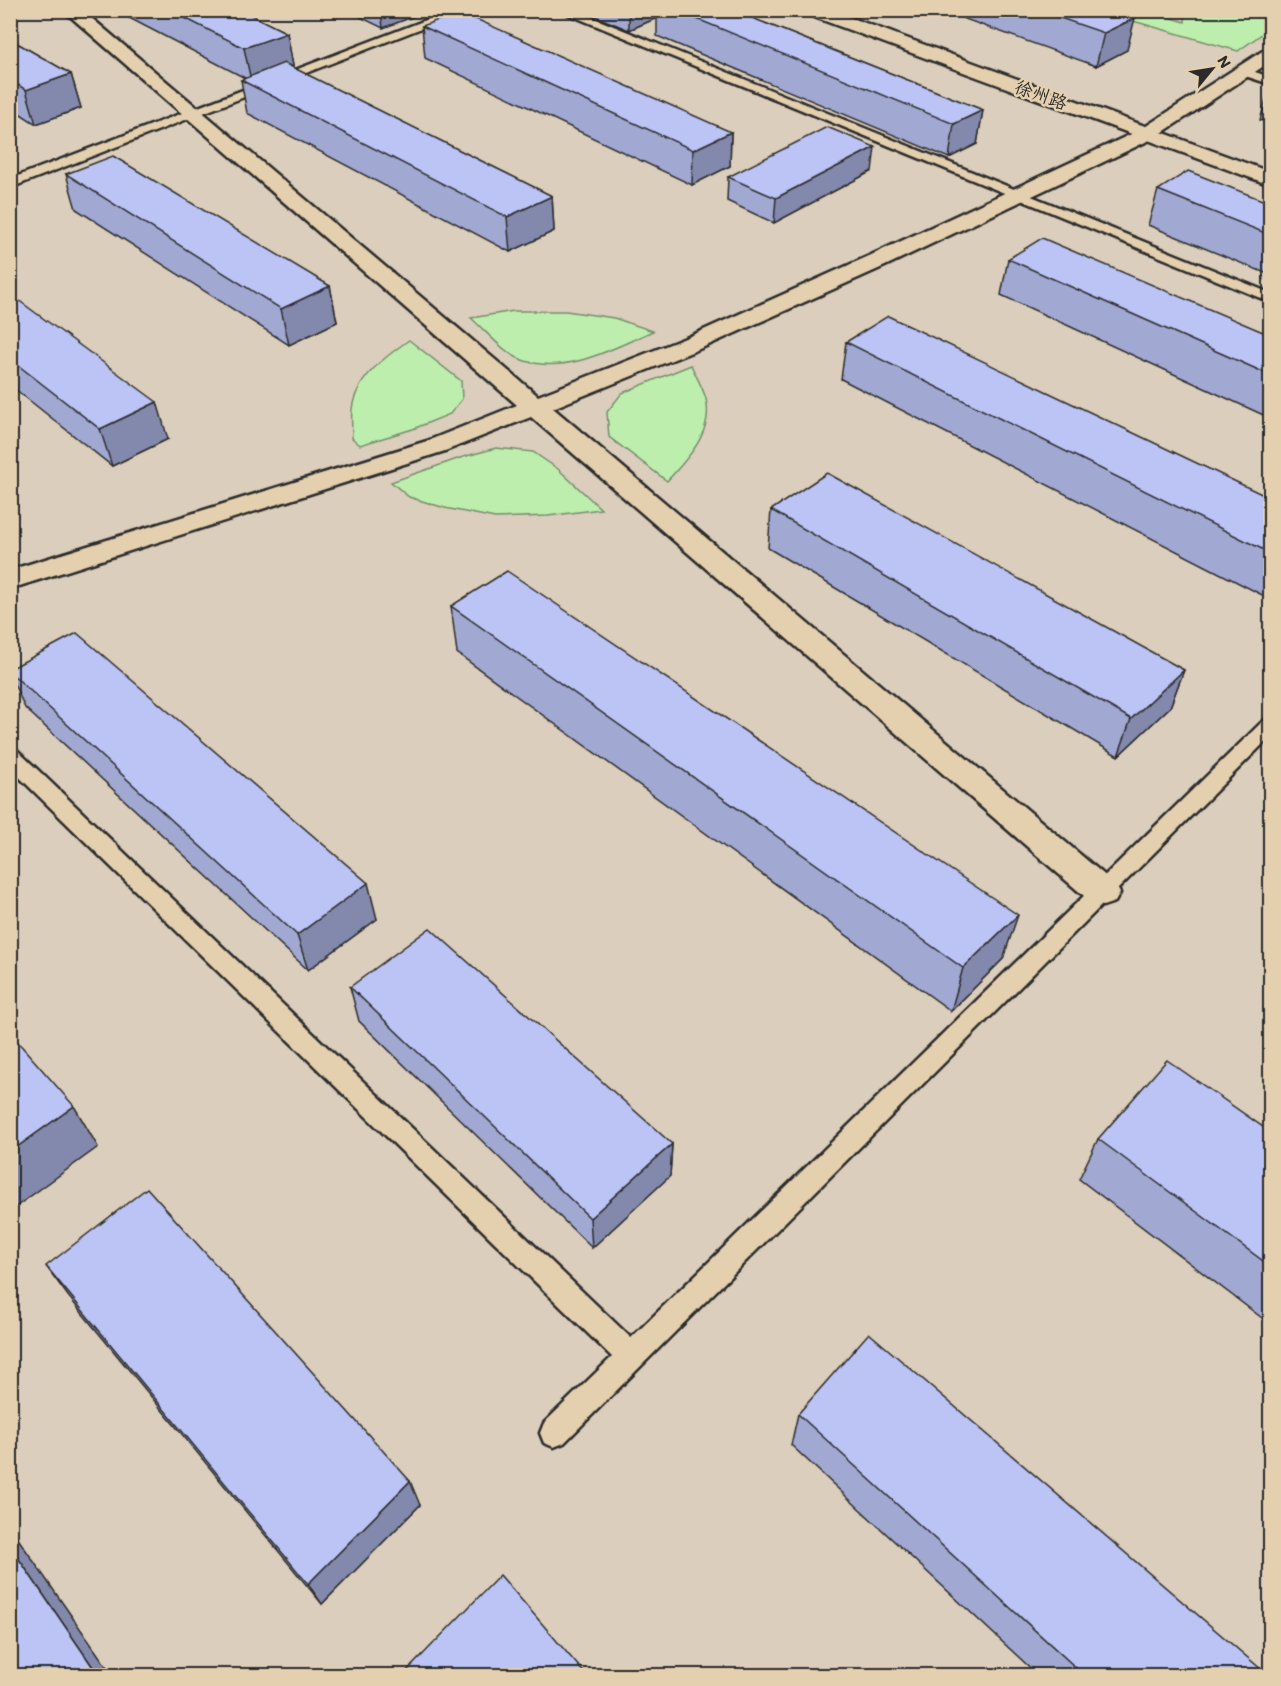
<svg xmlns="http://www.w3.org/2000/svg" width="1281" height="1686" font-family="Itim,'LXGW WenKai TC',sans-serif">
<rect width="100%" height="100%" fill="#dccebc"/>
<filter id="ink" filterUnits="userSpaceOnUse"><feTurbulence type="fractalNoise" baseFrequency=".0167" numOctaves="2"/><feDisplacementMap in="SourceGraphic" scale="12" xChannelSelector="R" yChannelSelector="G"/><feConvolveMatrix kernelMatrix="1 2 1 2 8 2 1 2 1" color-interpolation-filters="sRGB"/></filter>
<g filter="url(#ink)">
<g fill="#beeead" stroke="#748c6c" stroke-width="1.5">
<path d="M1098 11H1150L1185 22 1186 11H1270V28L1238 51Z"/>
<path d="M514 311H566L614 318 653 331C614 348 569 374 525 361 505 355 486 331 471 318Z"/>
<path d="M409 340 461 381 462 399 450 414 413 429 360 445 352 438C352 428 351 418 352 409 356 378 385 357 409 340Z"/>
<path d="M691 365C696 376 703 388 706 399 714 432 687 459 667 481L609 437 607 412 622 393Z"/>
<path d="M496 448 533 452 558 469 601 509 548 516 495 518 445 508 409 497 391 482 463 457Z"/>
</g>
<g fill="none" stroke-linecap="round" stroke-linejoin="round">
<defs>
<g id="lane">
<path d="M452 10H468L10 188V179Z"/>
<path d="M558 10H574L1270 293V302Z"/>
<path d="M1243 68 1270 77V84L1239 74 1237 72Z"/>
<path d="M1270 719V737L564 1443 554 1447 544 1443 540 1433 544 1423 612 1357 10 768V748L17 750 631 1338 1263 721Z"/>
</g>
<path id="street" d="M63 10H82L538 396 688 337 869 256 1140 130 1264 50 1270 49V62L1154 138 885 266 704 347 553 408 1115 884 1120 893 1115 902 1103 906 1091 902 531 417 445 451 10 589V570L427 441 517 405Z"/>
<path id="secondary" d="M804 10H830L1270 172V185L806 14Z"/>
</defs>
<use href="#lane" stroke="#2b2b2b" stroke-width="5"/>
<use href="#street" stroke="#2b2b2b" stroke-width="5"/>
<use href="#secondary" stroke="#2b2b2b" stroke-width="5"/>
<use href="#lane" fill="#e4d0ae" fill-rule="evenodd"/>
<use href="#street" fill="#e4d0ae" fill-rule="evenodd"/>
<use href="#secondary" fill="#e4d0ae" fill-rule="evenodd"/>
</g>
<g fill="#a1a9d3" stroke="#2b2b2b" stroke-width="1.5">
<path d="M114 10H241L287 33 293 66 291 67 552 196 554 231 510 252 247 113 241 80 245 78Z"/>
<path d="M346 10H420V14L383 28Z"/>
<path d="M580 10H732L983 110 977 144 949 158 657 36V18L629 30Z"/>
<path d="M940 10H1113L1127 50 1096 66Z"/>
<path d="M422 26 731 132 730 166 692 185 425 58Z"/>
<path d="M10 39 71 74 81 108 36 124 10 107Z"/>
<path d="M1270 86V124L1260 120Z"/>
<path d="M872 171 774 223 727 201 728 177Z"/>
<path d="M66 174 330 286 337 322 289 345 76 209Z"/>
<path d="M1158 190 1270 203V275L1148 225Z"/>
<path d="M1008 259 1270 335V418L1001 295Z"/>
<path d="M10 294 168 439 112 466 10 385Z"/>
<path d="M846 342 1270 498V599L841 379Z"/>
<path d="M771 510 1184 670 1170 707 1118 756 768 548Z"/>
<path d="M451 606 1003 959 951 1011 457 653Z"/>
<path d="M10 669 377 919 308 970 25 708 10 675Z"/>
<path d="M350 987 672 1144 670 1176 592 1248 359 1021Z"/>
<path d="M1270 1132V1324L1079 1179 1098 1139Z"/>
<path d="M46 1266 420 1505 322 1604 68 1296Z"/>
<path d="M798 1414 1269 1676H1039L791 1445Z"/>
</g>
<g fill="#8389ac" stroke="#2b2b2b" stroke-width="1.5">
<path d="M381 10H420V14L383 28Z"/>
<path d="M629 10H657V18L629 30Z"/>
<path d="M1135 18 1127 50 1096 66 1104 33Z"/>
<path d="M287 33 293 66 251 81 244 48Z"/>
<path d="M71 74 81 108 36 124 26 90Z"/>
<path d="M983 110 977 144 949 158 954 124Z"/>
<path d="M731 132 730 166 692 185 693 150Z"/>
<path d="M875 147 872 171 774 223 776 198Z"/>
<path d="M552 196 554 231 510 252 507 217Z"/>
<path d="M330 286 337 322 289 345 281 309Z"/>
<path d="M157 402 168 439 112 466 100 429Z"/>
<path d="M1184 670 1170 707 1118 756 1131 719Z"/>
<path d="M368 883 377 919 308 970 297 935Z"/>
<path d="M1018 915 1003 959 951 1011 963 968Z"/>
<path d="M74 1106 98 1147 10 1211V1152Z"/>
<path d="M672 1144 670 1176 592 1248 590 1218Z"/>
<path d="M410 1481 420 1505 322 1604 308 1584Z"/>
<path d="M10 1527 113 1676H99L10 1546Z"/>
</g>
<g fill="#bbc4f5" stroke="#2b2b2b" stroke-width="1.5">
<path d="M169 10H241L287 33 244 48Z"/>
<path d="M675 10H732L983 110 954 124Z"/>
<path d="M1037 10H1113L1135 18 1104 33Z"/>
<path d="M460 12 731 132 693 150 422 26Z"/>
<path d="M10 39 71 74 26 90 10 80Z"/>
<path d="M284 63 552 196 507 217 241 80Z"/>
<path d="M827 127 875 147 776 198 728 177Z"/>
<path d="M113 156 330 286 281 309 66 174Z"/>
<path d="M1188 171 1270 203V235L1158 190Z"/>
<path d="M1042 238 1270 335V375L1008 259Z"/>
<path d="M10 294 157 402 100 429 10 359Z"/>
<path d="M888 316 1270 498V553L846 342Z"/>
<path d="M827 473 1184 670 1131 719 771 510Z"/>
<path d="M507 571 1018 915 963 968 451 606Z"/>
<path d="M77 633 368 883 297 935 10 672V669Z"/>
<path d="M430 928 672 1144 590 1218 350 987Z"/>
<path d="M10 1033 74 1106 10 1152Z"/>
<path d="M1167 1060 1270 1132V1266L1098 1139Z"/>
<path d="M147 1188 410 1481 308 1584 46 1266Z"/>
<path d="M869 1333 1269 1676H1085L798 1414Z"/>
<path d="M10 1546 99 1676H10Z"/>
<path d="M500 1575 587 1676H402Z"/>
</g>
</g>
<g text-anchor="middle" dominant-baseline="central" stroke-width="5" stroke-linejoin="round" paint-order="stroke">
<g font-size="18" fill="#2b2b2b" stroke="#e4d0ae">
<text transform="translate(1041 95) rotate(20)">徐州路</text>
</g>
</g>
<rect width="1281" height="1686" fill="none" stroke="#e4d0ae" stroke-width="36"/>
<rect x="18" y="18" width="1245" height="1650" fill="none" stroke="#2b2b2b" stroke-width="2" filter="url(#ink)"/>
<g transform="translate(1212 69) rotate(60)" stroke="#e4d0ae" stroke-width="4.5" paint-order="stroke">
<path d="M0-4.5L10 22L0 15L-10 22Z" fill="#2b2b2b"/>
<text y="-9" font-size="16" font-weight="bold" text-anchor="middle" fill="#2b2b2b">N</text>
</g>
</svg>
